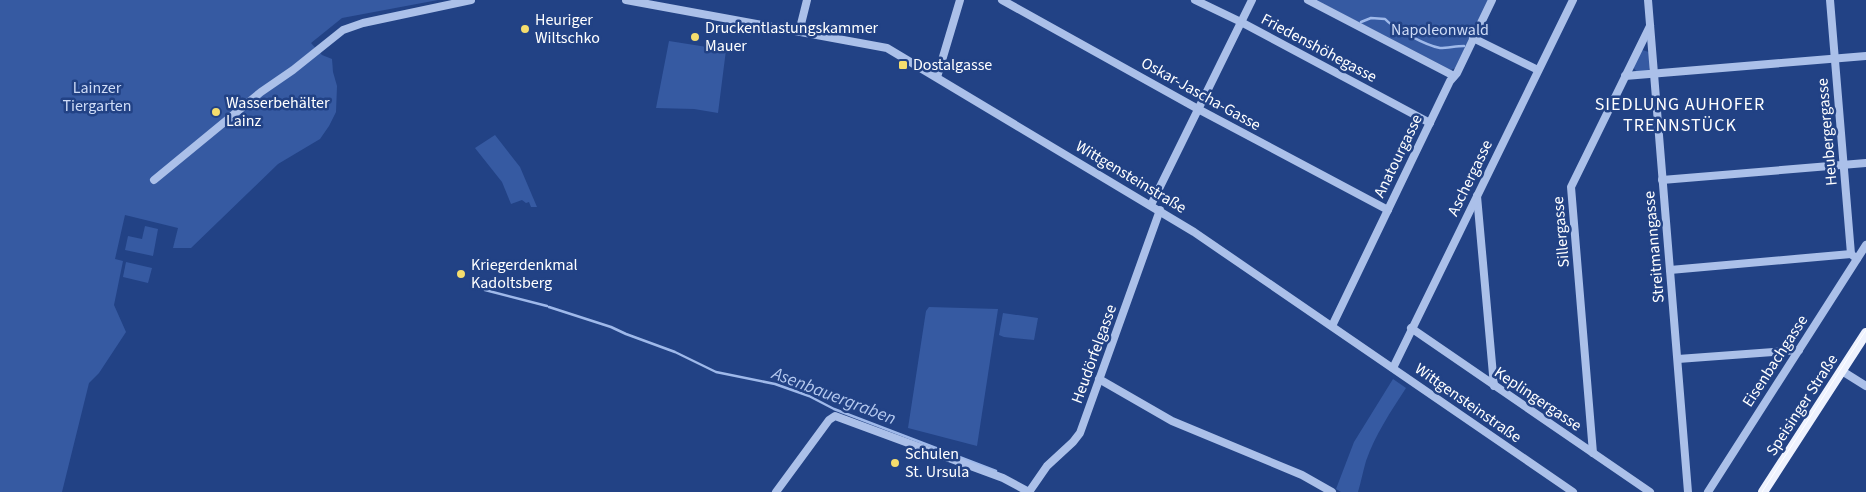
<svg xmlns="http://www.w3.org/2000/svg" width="1866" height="492" font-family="'Source Sans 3',sans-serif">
<rect width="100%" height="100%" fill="#224285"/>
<g fill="#365aa2">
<path d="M0 0H438L342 18 311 43 322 55 332 59 333 72 337 86 336 112 329 126 320 139 278 164 191 248H173L178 228 125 215 115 259 123 261 114 305 126 332 99 373 89 383 62 492H0Z"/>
<path d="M1316 0H1489L1455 68 1451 70Z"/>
<path d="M669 41 726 50 718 113 694 109 656 108Z"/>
<path d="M1642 50 1649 52 1651 66 1648 71 1637 72 1633 67Z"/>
<path d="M495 135 520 167 537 207H531L529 202 526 203 522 200 511 204 502 182 475 148Z"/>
<path d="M145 226 158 229 153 256 125 250 128 236 142 239Z"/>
<path d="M126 262 152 268 148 283 123 277Z"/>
<path d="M929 307 998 309 977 446 908 428 926 311Z"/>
<path d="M1003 313 1038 318 1034 340 1004 337 999 335Z"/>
<path d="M1393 379 1406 388C1391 411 1375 435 1366 461 1363 471 1361 482 1358 492H1341L1336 489 1354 442Z"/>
</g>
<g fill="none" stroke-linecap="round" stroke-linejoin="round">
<g stroke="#9fb9ea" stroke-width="2.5">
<path d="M1361 22 1371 18 1385 19C1393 28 1427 46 1440 48 1448 48 1456 46 1464 46"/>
<path d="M485 290 547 306"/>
<path d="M549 307 611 327 626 334 675 352 716 372 775 384 809 396 834 409 996 471"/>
</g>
<g stroke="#abc0e9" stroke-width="8">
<path d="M626 0 887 48 1194 232 1573 492"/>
<path d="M1002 0 1198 109 1388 210"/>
<path d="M1195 0 1241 22 1430 123"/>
<path d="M1308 0 1454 76"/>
<path d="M1648 0 1688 492"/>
<path d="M1830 0 1851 254 1857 259"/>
<path d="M799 32 807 0"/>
<path d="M1473 38 1538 70"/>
<path d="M1625 76 1866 56"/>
<path d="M937 77 960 0"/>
<path d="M154 180 261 92 293 70 343 30 363 23 471 0"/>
<path d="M1662 180 1866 163"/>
<path d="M1477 196 1494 386"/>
<path d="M1151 205 1252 0"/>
<path d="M1670 270 1851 254"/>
<path d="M1332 326 1450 81 1457 73 1492 0"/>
<path d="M1411 328 1650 492"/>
<path d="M1678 359 1799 350"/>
<path d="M1393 368 1573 0"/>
<path d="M1842 371 1866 386"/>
<path d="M1099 379 1172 421 1302 475 1332 492"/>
<path d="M1593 453 1571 187 1650 26"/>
<path d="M776 492 829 420 835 416 1003 478 1029 492"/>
<path d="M1029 492 1047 466 1073 442 1080 433 1160 210"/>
<path d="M1708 492 1866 245"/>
</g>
<path stroke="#eef2fe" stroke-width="10" d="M1763 492 1866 333"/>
<path stroke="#fff" stroke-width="1" d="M1762 492 1866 330"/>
</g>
<g fill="#f5dd6d" stroke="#224285" stroke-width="2">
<circle cx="525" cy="29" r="5"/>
<circle cx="695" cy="37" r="5"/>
<rect x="898" y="60" width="10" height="10" rx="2.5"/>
<circle cx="216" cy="112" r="5"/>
<circle cx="461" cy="274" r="5"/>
<circle cx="895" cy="463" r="5"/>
</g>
<g text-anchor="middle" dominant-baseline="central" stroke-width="5" stroke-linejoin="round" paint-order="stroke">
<g font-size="16" fill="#fff" stroke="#224285" text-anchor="start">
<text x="535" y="20">Heuriger<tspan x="535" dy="18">Wiltschko</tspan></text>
<text x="705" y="28">Druckentlastungskammer<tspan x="705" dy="18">Mauer</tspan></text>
<text x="913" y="65">Dostalgasse</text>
<text x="226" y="103">Wasserbehälter<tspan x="226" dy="18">Lainz</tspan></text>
<text x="471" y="265">Kriegerdenkmal<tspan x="471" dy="18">Kadoltsberg</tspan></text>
<text x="905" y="454">Schulen<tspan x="905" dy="18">St. Ursula</tspan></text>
</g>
<g font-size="16" fill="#cfdcf7" stroke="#224285">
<text x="1440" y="30">Napoleonwald</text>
<text x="97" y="88">Lainzer<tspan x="97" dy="18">Tiergarten</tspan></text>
</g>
<g font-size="16" fill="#fff" stroke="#224285">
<text transform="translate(1319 48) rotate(28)">Friedenshöhegasse</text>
<text transform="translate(1201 94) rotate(29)">Oskar-Jascha-Gasse</text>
<text transform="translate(1827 132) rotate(-95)">Heubergergasse</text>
<text transform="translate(1398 156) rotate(-64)">Anatourgasse</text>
<text transform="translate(1131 177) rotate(31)">Wittgensteinstraße</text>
<text transform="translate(1470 178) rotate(-64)">Aschergasse</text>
<text transform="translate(1561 232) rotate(-95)">Sillergasse</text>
<text transform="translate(1654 247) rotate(-95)">Streitmanngasse</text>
<text transform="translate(1094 354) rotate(-70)">Heudörfelgasse</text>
<text transform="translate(1775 361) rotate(-57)">Eisenbachgasse</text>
<text transform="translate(1538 399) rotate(34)">Keplingergasse</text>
<text transform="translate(1468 403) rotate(35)">Wittgensteinstraße</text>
<text transform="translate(1802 405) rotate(-57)">Speisinger Straße</text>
</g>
<g font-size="18" letter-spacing="1" fill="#fff" stroke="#224285">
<text x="1680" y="104">SIEDLUNG AUHOFER<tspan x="1680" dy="21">TRENNSTÜCK</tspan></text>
</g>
<g font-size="18" font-style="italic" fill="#b6caf0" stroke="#224285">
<text transform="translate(834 396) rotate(21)">Asenbauergraben</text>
</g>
</g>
</svg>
